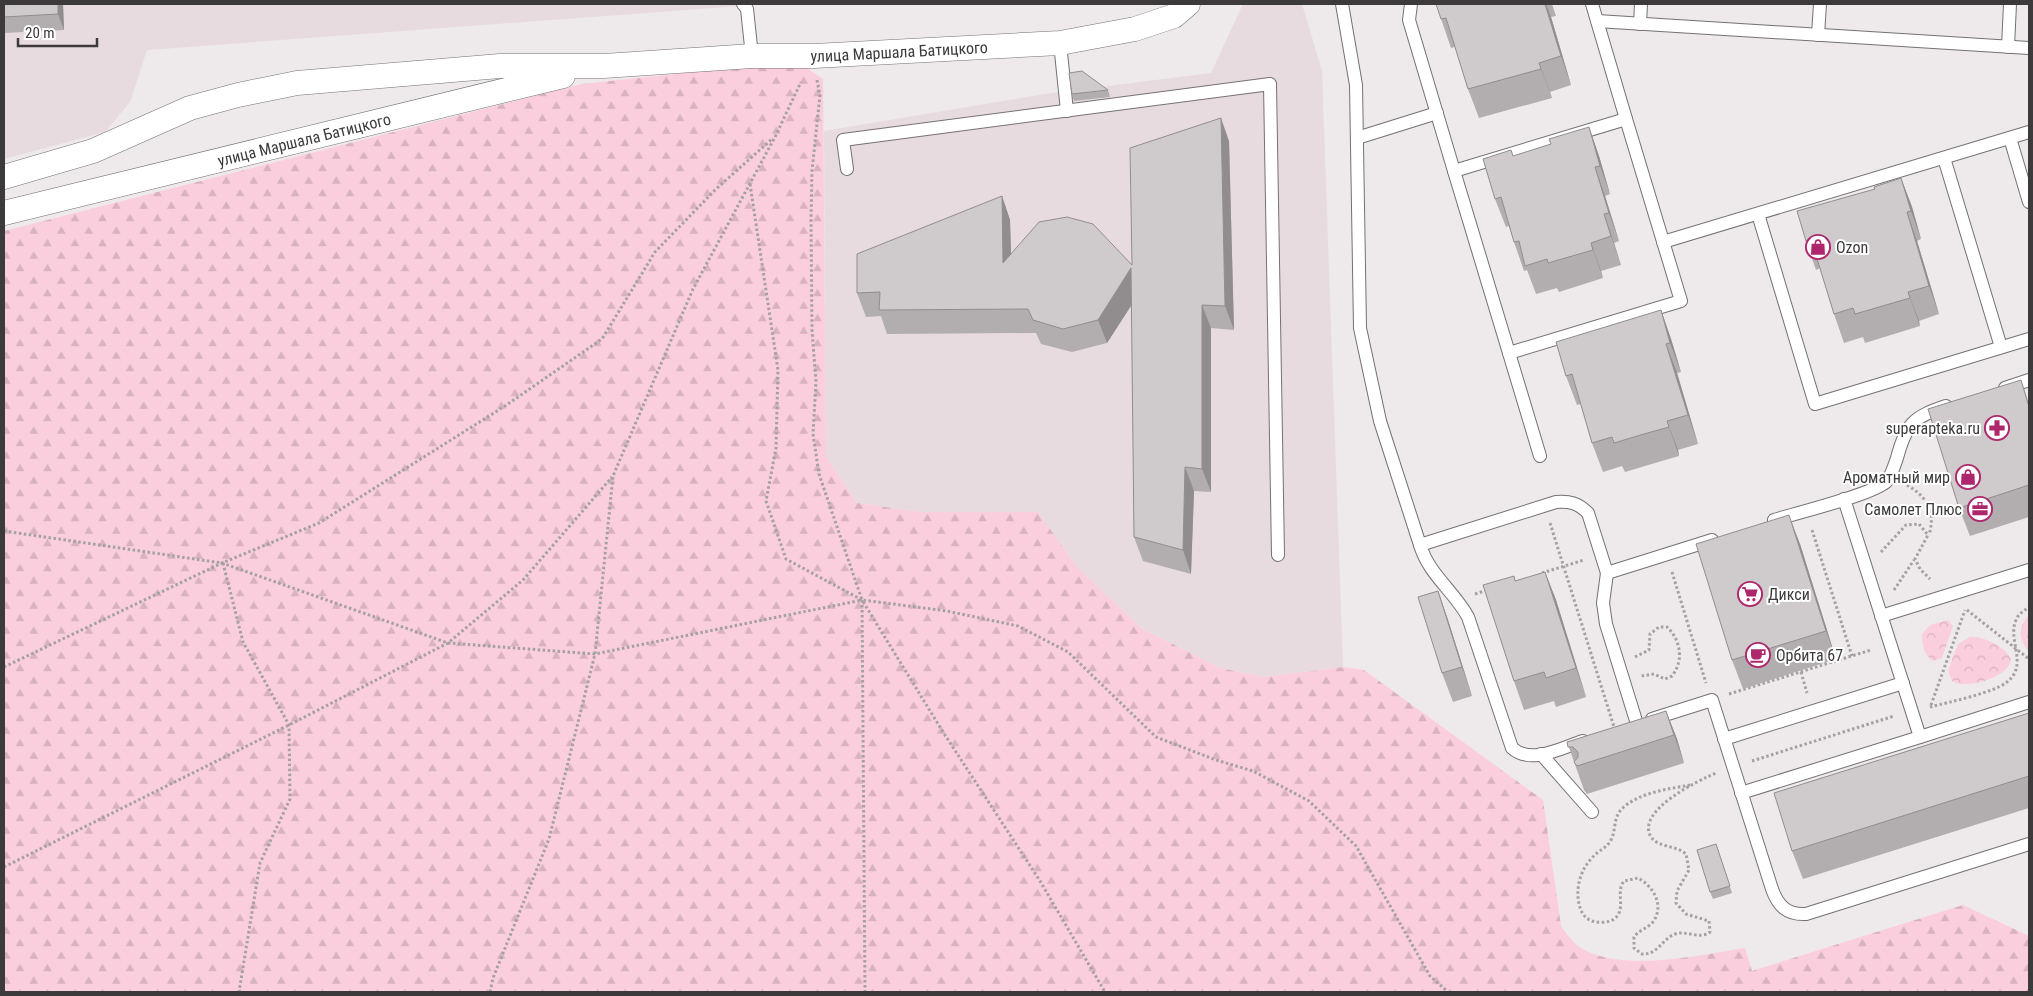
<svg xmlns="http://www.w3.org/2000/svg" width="2033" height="996" font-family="'Roboto Condensed',sans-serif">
<defs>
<pattern id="forest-firs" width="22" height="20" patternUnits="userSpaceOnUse" patternTransform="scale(1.25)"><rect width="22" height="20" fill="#fbcede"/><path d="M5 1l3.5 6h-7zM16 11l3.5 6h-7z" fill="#d8b2bf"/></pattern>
<pattern id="park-crowns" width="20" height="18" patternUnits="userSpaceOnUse" patternTransform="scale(1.25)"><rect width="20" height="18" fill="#fbcede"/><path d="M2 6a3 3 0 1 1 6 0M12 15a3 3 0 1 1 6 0" fill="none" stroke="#d8b2bf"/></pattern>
</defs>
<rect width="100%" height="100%" fill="#eee9ea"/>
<g fill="#e8dbdf">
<path d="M4 4H766L147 50 130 102 105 132 4 159Z"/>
<path d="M1243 4H1302L1322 71 1343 667 1265 677 1220 668 1141 628 1077 567 1038 512H921L857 503 826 457 824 131 1045 94 1211 73Z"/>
</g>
<path fill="url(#forest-firs)" d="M797 61 823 79 826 457 857 503 921 512H1038L1077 567 1141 628 1220 668 1265 677 1343 667 1364 670 1543 800 1561 926C1566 933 1571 940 1578 946 1617 974 1701 955 1745 948L1752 971 1963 905 2029 936V992H4V231L582 84Z"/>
<g fill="url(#park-crowns)">
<path d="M2029 615V652C2018 640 2018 626 2029 615Z"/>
<path d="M1948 620 1953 626 1942 658 1933 661C1924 656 1922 644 1922 634L1930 625Z"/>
<path d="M1970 637C1983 636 2007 647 2011 660 2008 678 1966 690 1952 681L1948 670 1958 644Z"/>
</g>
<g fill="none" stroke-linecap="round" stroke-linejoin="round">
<defs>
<g id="lane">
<path d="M743 4 747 9 752 56"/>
<path d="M1342 4 1356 85 1360 328 1380 421 1420 545 1556 502C1570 501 1578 503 1588 513L1607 573 1712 540"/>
<path d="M1411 4 1409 20 1454 171 1626 119 1592 4"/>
<path d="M1597 21 2029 48"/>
<path d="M1640 24 1641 4"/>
<path d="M1818 35 1820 4"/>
<path d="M1060 43 1067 111"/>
<path d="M2008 47 2010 4"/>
<path d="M1357 138 1437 113"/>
<path d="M2010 138 2029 202"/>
<path d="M1944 158 2001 347"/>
<path d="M847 169 843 140 1270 84 1278 555"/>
<path d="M1454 171 1509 353 1681 301 1626 119"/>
<path d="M1758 214 1815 404 2029 339"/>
<path d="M1663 242 2029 132"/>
<path d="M1509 353 1540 456"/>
<path d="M2005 388 2029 380"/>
<path d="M1844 499 1920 737 2029 702"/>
<path d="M1774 520C1796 513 1871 495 1886 482 1892 475 1894 466 1897 458 1906 424 1913 417 1946 406"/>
<path d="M1420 545C1429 575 1454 591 1468 617L1512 748C1531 765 1561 748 1583 741"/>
<path d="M1607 573 1603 603 1606 624 1637 724"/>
<path d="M1881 616 2029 570"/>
<path d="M1652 719 1712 700 1772 889C1778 906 1787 915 1806 914L2029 844"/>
<path d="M1724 739 1903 683"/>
<path d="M1541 754 1592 812"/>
<path d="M1741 793 1920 737"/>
</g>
<g id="street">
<path id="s1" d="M4 177 93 151 190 108 238 95 297 83 500 66H604L752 56H814L1060 43 1135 29 1174 16 1188 4"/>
<path id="s2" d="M4 213 563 76"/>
</g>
</defs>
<use href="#lane" stroke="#757172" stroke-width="14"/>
<use href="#street" stroke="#757172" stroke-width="25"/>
<g stroke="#a5a1a2" stroke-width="3" stroke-dasharray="2.5 2.5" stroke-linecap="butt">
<path d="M817 80 820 95 812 171 811 220 812 330 816 382 813 434 819 474 862 600 947 611 1018 626 1068 652 1156 737 1216 760 1253 771 1309 801 1356 846 1430 976 1448 992"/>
<path d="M750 184 778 370 776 448 766 501 786 559 862 600 943 732 1040 881 1105 992"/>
<path d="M1907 485C1927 497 1936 511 1929 535"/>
<path d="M1550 523 1615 730"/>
<path d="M1812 530 1852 656"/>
<path d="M4 531 222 563 448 643 595 654 862 600"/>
<path d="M1881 552 1906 525 1919 524 1928 535 1915 559 1920 569 1930 579"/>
<path d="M223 563 243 642 289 725 290 799 260 863 239 992"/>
<path d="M1672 572 1706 683"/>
<path d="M1542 573 1584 560"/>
<path d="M1894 590 1914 560"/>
<path d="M1475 594 1488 590"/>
<path d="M862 600 865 992"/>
<path d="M1967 610 2029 659"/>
<path d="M1635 657 1649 650 1650 634 1659 627H1667C1681 640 1684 661 1672 676L1665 679 1654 674 1641 676"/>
<path d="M4 667 222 563 319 523 505 406 602 339 655 252 715 190 772 139"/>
<path d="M1801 672 1807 693"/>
<path d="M1729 694 1871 650"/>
<path d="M1931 705 1965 610"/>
<path d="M1930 707C1949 702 1993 693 2007 682 2029 665 2007 640 2016 620 2018 614 2024 611 2029 607"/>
<path d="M1752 761 1894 716"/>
<path d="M1690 785C1669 789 1642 792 1625 806 1612 816 1617 828 1611 840 1608 846 1602 849 1597 853 1582 866 1575 884 1579 904 1581 912 1584 918 1592 921 1598 923 1609 923 1614 919 1627 910 1615 892 1624 881L1638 878C1653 886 1665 905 1653 922 1648 928 1639 930 1634 937V948L1642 954C1658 955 1662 939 1675 934 1687 930 1700 940 1710 932L1709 921 1686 914 1676 903 1677 891 1689 870 1686 854C1676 845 1659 848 1651 837 1635 811 1699 780 1716 773"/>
<path d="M4 867 289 725 448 643 523 580 612 477"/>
<path d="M490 992 493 978 549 839 595 654 613 476 693 289 775 137 801 82"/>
</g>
<use href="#lane" stroke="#fff" stroke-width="12"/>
<use href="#street" stroke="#fff" stroke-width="24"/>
</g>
<g fill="#b2aeaf">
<path d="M4 4H63L64 30 4 33Z"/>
<path d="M1436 4H1552L1556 16 1551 17 1571 85 1550 92 1552 98 1479 118 1468 89 1455 47 1451 48Z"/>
<path d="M1108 90 1110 97 1074 101 1072 94Z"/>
<path d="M1589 127 1599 156 1610 194 1605 196 1619 241 1614 243 1621 265 1601 271 1603 278 1559 292 1557 288 1536 294 1527 270 1524 271 1514 242 1509 226 1506 227 1495 199 1513 156 1551 144Z"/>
<path d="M1229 141 1234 330 1211 328V492L1194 491 1191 574 1143 561 1134 537 1132 304 1107 343 1072 352 1041 344 1036 333 887 334 881 316 866 317 857 293 1002 196 1010 220 1011 254 1132 265Z"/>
<path d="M1901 178 1912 207 1921 239 1917 241 1939 314 1919 321 1920 326 1865 343 1863 337 1844 343 1834 314 1820 268 1816 270 1806 241 1875 189Z"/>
<path d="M1661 310 1671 339 1681 372 1677 373 1698 444 1678 450 1679 456 1655 463 1625 472 1622 466 1603 472 1592 443 1581 404 1577 405 1566 376Z"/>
<path d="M2021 380 2029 404V517L1970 536 1959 508Z"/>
<path d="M1800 544 1836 659 1743 689 1732 660Z"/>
<path d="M1545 572 1556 600 1586 697 1556 707 1554 701 1524 710 1514 681 1515 581Z"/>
<path d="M1438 591 1448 620 1472 696 1453 702 1442 673Z"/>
<path d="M1666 711 1677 739 1684 763 1587 794 1584 790 1567 742Z"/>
<path d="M2029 713V808L1803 879 1792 851Z"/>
<path d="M1716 844 1732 893 1713 899 1710 892Z"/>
</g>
<g fill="#918d8f">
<path d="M58 4H63L64 30 58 14Z"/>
<path d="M1545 4H1546L1551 17 1571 85 1561 56Z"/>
<path d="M1539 63 1550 92 1552 98 1541 69Z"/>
<path d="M1221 118 1229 141 1234 330 1225 306Z"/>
<path d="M1589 127 1599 156 1610 194 1600 166Z"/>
<path d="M1595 167 1605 196 1619 241 1609 213Z"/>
<path d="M1901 178 1912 207 1921 239 1911 211Z"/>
<path d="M1002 196 1010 220 1012 287 1003 263Z"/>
<path d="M1907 212 1917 241 1939 314 1929 286Z"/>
<path d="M1604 214 1614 243 1621 265 1611 236Z"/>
<path d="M1591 243 1601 271 1603 278 1593 250Z"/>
<path d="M1131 268 1140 292 1107 343 1098 320Z"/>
<path d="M1908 292 1919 321 1920 326 1910 298Z"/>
<path d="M1202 305 1211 328V492L1202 469Z"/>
<path d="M1661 310 1671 339 1681 372 1670 343Z"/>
<path d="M1666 344 1677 373 1698 444 1688 415Z"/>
<path d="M1667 421 1678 450 1679 456 1669 427Z"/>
<path d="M1185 467 1194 491 1191 574 1183 550Z"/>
<path d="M1789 515 1800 544 1836 659 1826 631Z"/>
<path d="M1545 572 1556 600 1586 697 1576 668Z"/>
<path d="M1438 591 1448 620 1472 696 1462 667Z"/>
<path d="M1666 711 1677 739 1684 763 1674 735Z"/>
</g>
<g fill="#cfcacc" stroke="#918d8f">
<path d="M4 4H58V14L4 17Z"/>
<path d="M1436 4H1545L1561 56 1539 63 1541 69 1468 89 1446 18 1441 19Z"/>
<path d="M1082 71 1108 90 1072 94 1069 73Z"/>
<path d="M1221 118 1225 306 1202 305V469L1185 467 1183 550 1134 537 1131 268 1098 320 1063 329 1033 320 1028 309 879 310 880 292 857 293V254L1002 196 1003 263 1039 222 1067 217 1093 224 1132 265 1130 148Z"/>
<path d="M1589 127 1600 166 1595 167 1609 213 1604 214 1611 236 1591 243 1593 250 1548 263 1547 259 1525 266 1519 241 1514 242 1501 197 1495 199 1483 159 1511 150 1513 156 1551 144 1549 139Z"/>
<path d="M1901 178 1911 211 1907 212 1929 286 1908 292 1910 298 1855 314 1853 308 1834 314 1811 239 1806 241 1797 211 1875 189 1874 187Z"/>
<path d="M1661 310 1670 343 1666 344 1688 415 1667 421 1669 427 1644 434 1614 443 1612 437 1592 443 1572 374 1566 376 1556 342Z"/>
<path d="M2021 380 2029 407V485L1959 508 1928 409Z"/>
<path d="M1789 515 1826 631 1732 660 1696 544Z"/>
<path d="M1545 572 1576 668 1546 678 1544 672 1514 681 1483 585 1514 576 1515 581Z"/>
<path d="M1438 591 1462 667 1442 673 1418 597Z"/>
<path d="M1666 711 1674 735 1577 766 1574 762 1578 757V752L1573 747H1568L1567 742Z"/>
<path d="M2029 713V776L1792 851 1774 793Z"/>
<path d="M1716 844 1730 886 1710 892 1697 850Z"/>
</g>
<defs>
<symbol id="shop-ring" viewBox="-11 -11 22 22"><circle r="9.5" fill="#fff" stroke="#ae266b" stroke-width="1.5"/><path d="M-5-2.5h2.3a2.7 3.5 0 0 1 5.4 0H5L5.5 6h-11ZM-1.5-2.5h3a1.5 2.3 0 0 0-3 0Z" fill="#ae266b"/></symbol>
<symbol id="pharmacy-ring" viewBox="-11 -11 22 22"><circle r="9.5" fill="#fff" stroke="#ae266b" stroke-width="1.5"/><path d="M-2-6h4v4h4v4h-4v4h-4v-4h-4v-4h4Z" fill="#ae266b"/></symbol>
<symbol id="office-ring" viewBox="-11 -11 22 22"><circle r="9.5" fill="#fff" stroke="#ae266b" stroke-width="1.5"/><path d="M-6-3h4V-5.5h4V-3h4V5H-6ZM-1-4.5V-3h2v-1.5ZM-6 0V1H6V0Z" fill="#ae266b"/></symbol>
<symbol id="supermarket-ring" viewBox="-11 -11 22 22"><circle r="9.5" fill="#fff" stroke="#ae266b" stroke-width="1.5"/><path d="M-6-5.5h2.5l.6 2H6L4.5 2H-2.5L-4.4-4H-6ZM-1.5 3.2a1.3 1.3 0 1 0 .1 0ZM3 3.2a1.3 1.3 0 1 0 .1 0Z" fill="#ae266b"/></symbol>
<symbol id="cafe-ring" viewBox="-11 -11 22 22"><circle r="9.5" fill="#fff" stroke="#ae266b" stroke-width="1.5"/><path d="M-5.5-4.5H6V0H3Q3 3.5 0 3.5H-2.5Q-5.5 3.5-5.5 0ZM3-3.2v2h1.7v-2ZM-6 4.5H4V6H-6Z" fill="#ae266b"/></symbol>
</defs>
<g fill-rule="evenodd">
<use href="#shop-ring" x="1804" y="233" width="28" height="28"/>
<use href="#pharmacy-ring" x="1983" y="414" width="28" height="28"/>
<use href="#shop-ring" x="1954" y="463" width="28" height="28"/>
<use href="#office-ring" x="1966" y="495" width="28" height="28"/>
<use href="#supermarket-ring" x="1736" y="580" width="28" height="28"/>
<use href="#cafe-ring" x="1744" y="641" width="28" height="28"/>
</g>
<g text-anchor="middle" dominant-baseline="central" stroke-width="4" stroke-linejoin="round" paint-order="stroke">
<g font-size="16" fill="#3c3a3b" stroke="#fff">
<text stroke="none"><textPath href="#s1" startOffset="912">улица Маршала Батицкого</textPath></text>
<text stroke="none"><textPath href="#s2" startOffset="309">улица Маршала Батицкого</textPath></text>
</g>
<g font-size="16" fill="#3c3a3b" stroke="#fff" text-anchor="start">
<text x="1836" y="247">Ozon</text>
<text x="1980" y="428" text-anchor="end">superapteka.ru</text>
<text x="1950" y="477" text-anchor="end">Ароматный мир</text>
<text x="1962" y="509" text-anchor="end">Самолет Плюс</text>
<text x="1768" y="594">Дикси</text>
<text x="1776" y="655">Орбита 67</text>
</g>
</g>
<rect width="2033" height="996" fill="none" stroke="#3c3a3b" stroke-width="10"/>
<path d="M18 38v8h79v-8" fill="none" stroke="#3c3a3b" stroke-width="2.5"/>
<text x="25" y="38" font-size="15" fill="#3c3a3b" stroke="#ffffff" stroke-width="4" paint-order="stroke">20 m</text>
</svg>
